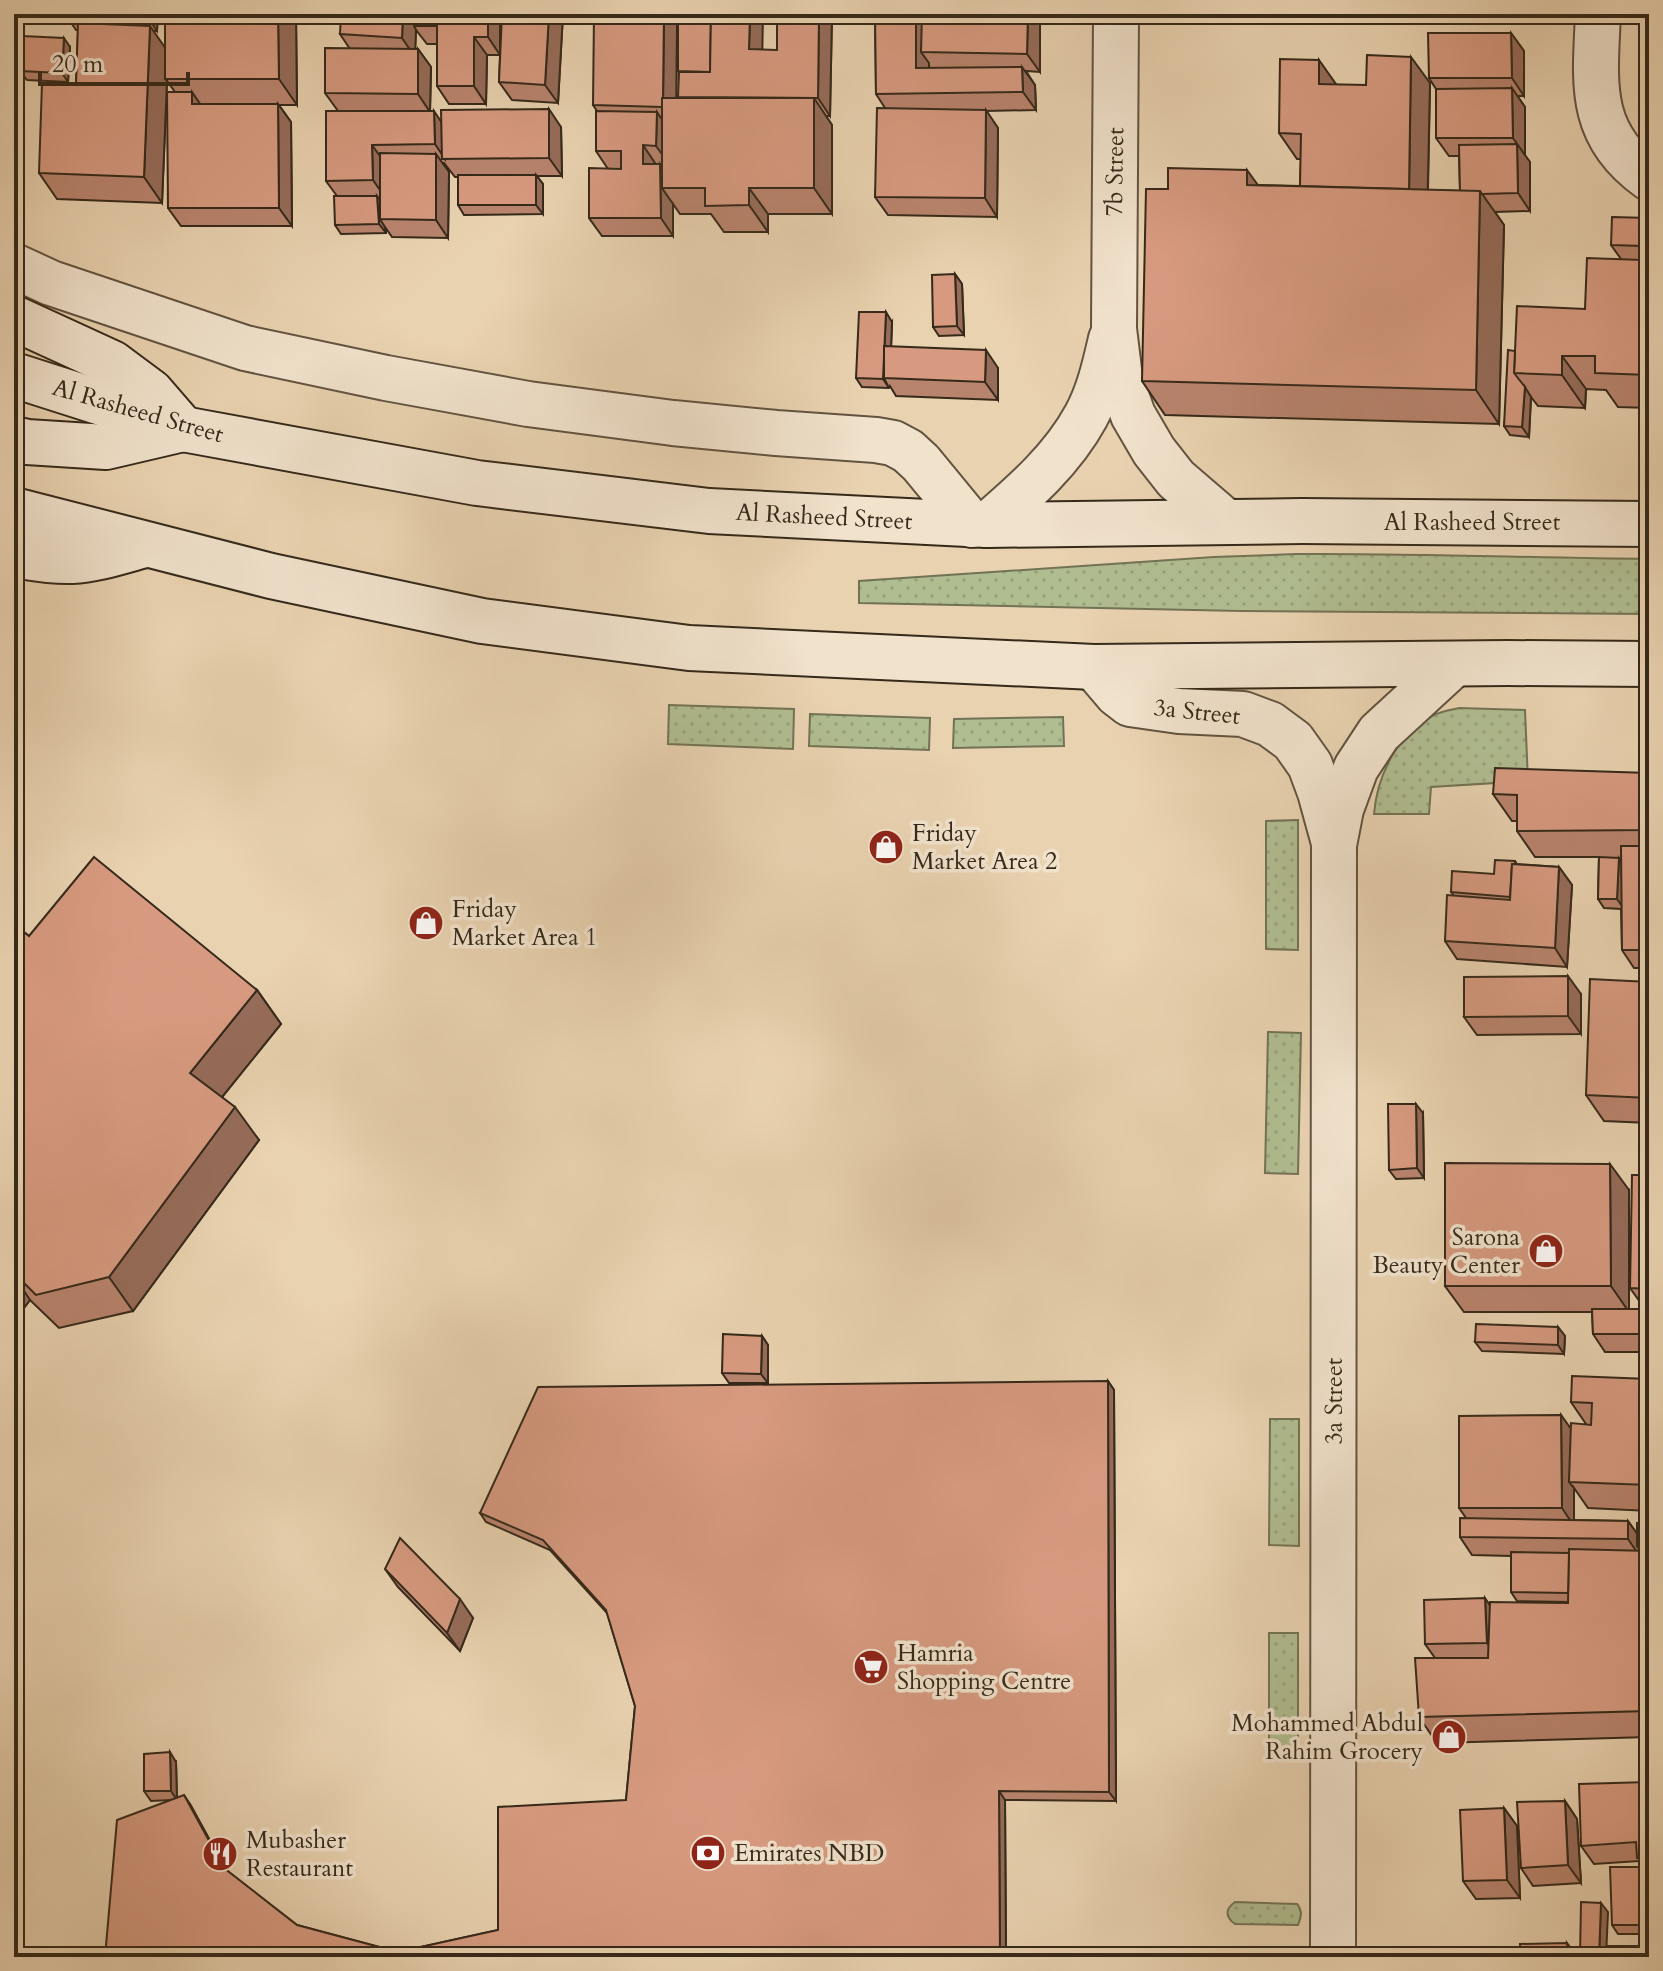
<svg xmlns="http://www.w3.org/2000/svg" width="1663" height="1971" font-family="Cardo,serif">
<defs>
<pattern id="green-dots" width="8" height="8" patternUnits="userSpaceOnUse" patternTransform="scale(2)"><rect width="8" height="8" fill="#b0bd90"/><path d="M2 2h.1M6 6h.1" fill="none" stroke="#98a27c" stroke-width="1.8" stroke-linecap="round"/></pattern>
</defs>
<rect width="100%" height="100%" fill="#e9d2b0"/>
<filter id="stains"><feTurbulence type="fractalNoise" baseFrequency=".0025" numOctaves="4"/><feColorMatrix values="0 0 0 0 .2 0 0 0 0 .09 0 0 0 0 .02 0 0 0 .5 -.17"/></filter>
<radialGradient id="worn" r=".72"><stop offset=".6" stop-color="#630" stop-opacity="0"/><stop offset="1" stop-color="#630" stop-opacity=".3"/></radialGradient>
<g fill="url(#green-dots)" stroke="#727355" stroke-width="2">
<path d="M1296 554C1414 553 1531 558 1649 559V614L1241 611 859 603V581L1214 557Z"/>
<path d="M669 705 794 709 793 749 668 744Z"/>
<path d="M1459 708 1525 710 1528 781 1431 787 1429 814H1374C1377 776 1398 732 1434 715 1442 711 1451 710 1459 708Z"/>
<path d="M810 714 930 718 929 750 809 746Z"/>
<path d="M1063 717 1064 746 953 748 954 719Z"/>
<path d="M1298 820V950L1266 949V821Z"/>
<path d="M1268 1032 1301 1033 1298 1174 1265 1173Z"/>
<path d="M1270 1419H1299V1546L1269 1545Z"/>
<path d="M1269 1633H1298V1755L1269 1754Z"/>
<path d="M1235 1902 1297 1904C1303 1911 1301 1917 1298 1925L1235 1924C1225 1917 1225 1909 1235 1902Z"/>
</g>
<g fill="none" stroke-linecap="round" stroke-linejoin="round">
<defs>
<g id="street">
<path d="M1116 14 1114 329 1120 378 1133 415 1154 451 1176 479 1226 522"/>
<path d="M1598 14C1595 82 1587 134 1649 178"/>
<path d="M14 266 51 283 245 348 386 378 528 404 673 423 776 433 876 440 893 443 908 451 921 463 972 525"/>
<path d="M987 525C1025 492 1062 460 1086 416 1099 392 1105 365 1111 339"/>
<path d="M1094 667 1117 694 1130 704 1179 711 1243 714 1270 724 1293 741 1310 765 1320 792 1334 843"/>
<path d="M1333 1957 1334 845 1341 809 1356 768 1379 733 1454 664"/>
</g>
<g id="secondary">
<path d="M14 318 112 363 151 392 183 429 106 447 27 442 14 439"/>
<path d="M14 375 183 429 477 483 709 511 987 525 1302 521 1649 524"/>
<path d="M14 510 271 576 482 621 689 648 1094 667 1508 663 1649 664"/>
<path d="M14 555C33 558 52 562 72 561 95 560 119 552 141 546"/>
</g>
</defs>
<use href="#street" stroke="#625340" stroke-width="48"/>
<use href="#secondary" stroke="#35291a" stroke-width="48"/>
<use href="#street" stroke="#f1e2cc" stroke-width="44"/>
<use href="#secondary" stroke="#f1e2cc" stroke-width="44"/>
</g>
<g fill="#b9846e" stroke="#35291a" stroke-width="2">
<path d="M70 14H158L157 31H153L165 48V14H296L297 105H279L291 122 292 226H181L168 208 175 92 167 81 162 203 57 199 39 173 76 85 78 30H76L70 21Z"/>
<path d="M500 14V54L502 14H563L558 103 512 100 499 82 500 55H487L486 104H449L437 86V44H427L416 30 415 49H418L431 67 430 111 441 122 561 127 562 176H537L543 184V214L464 215 458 205V177H455L444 163H443L449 172 448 238 392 237 385 227 386 233 341 234 335 225 337 196 326 181 338 111 325 93 350 49 340 34Z"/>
<path d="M777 14H832L830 116H826L832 125V214H768V232H724L711 214H680L673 204V236H602L589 218 608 169 596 151 597 111 593 105 677 24 676 98H679L762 50H777Z"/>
<path d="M875 14H1040V72L1026 71 1035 85 1036 110 986 111 998 128 997 217 888 215 875 197 885 108 876 94Z"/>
<path d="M1511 33 1524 51V96H1517L1525 107V156L1530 162V211L1495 212 1504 225 1499 424 1165 415 1142 381 1168 189 1258 185 1300 186 1301 159H1297L1279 133 1336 85H1366L1430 83 1428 190 1460 191 1459 156H1449L1436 138V89L1429 78Z"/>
<path d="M70 47 68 82 27 80 20 71Z"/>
<path d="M1649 218V408L1618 407 1606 390 1586 389 1585 408 1538 406 1531 397 1529 437 1510 435 1504 426 1515 351 1585 309 1621 259 1611 245Z"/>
<path d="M955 274 962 284 964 335 939 336 933 327Z"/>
<path d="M892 322 891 347 998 368V400L896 396 890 386 889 388 862 387 856 378Z"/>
<path d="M1649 773V968H1634L1622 950 1621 909 1604 908 1598 899 1599 857H1535L1517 831V821H1512L1493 794Z"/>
<path d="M1515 861 1517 864 1559 867 1572 885 1567 967 1457 959 1445 941 1454 896 1451 892 1494 874Z"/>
<path d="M14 924 29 936 257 990 281 1024 222 1097 259 1140 133 1311 59 1328 30 1300 20 1313 14 1308Z"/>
<path d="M1649 982V1123L1604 1121 1586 1095Z"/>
<path d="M1581 994V1034L1477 1035 1464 1017Z"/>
<path d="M1423 1113 1424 1178 1396 1179 1389 1170Z"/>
<path d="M1649 1123V1307L1643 1306 1630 1288 1647 1175 1645 1172 1647 1158 1641 1149Z"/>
<path d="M1629 1190V1309H1649V1352H1605L1593 1334 1592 1312H1464L1445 1286Z"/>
<path d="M1558 1327 1565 1336 1564 1354 1482 1351 1475 1342Z"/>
<path d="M762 1336 768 1345V1383H729L722 1373Z"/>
<path d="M1649 1379V1511L1588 1508 1574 1488V1520L1628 1521 1637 1534 1649 1523V1737L1437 1743 1419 1717 1435 1658 1425 1644 1490 1606 1568 1602 1517 1601 1511 1592V1556L1472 1555 1460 1537 1466 1518 1459 1508 1561 1415 1571 1430 1586 1424 1571 1402Z"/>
<path d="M1108 1381 1114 1390 1116 1801 1005 1800 1006 1957H105L170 1800 151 1801 144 1791 176 1762 177 1798 190 1804 226 1870 297 1925 398 1952 498 1930 626 1800 635 1706 607 1613 550 1550 486 1522 480 1513Z"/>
<path d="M385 1569 473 1618 460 1651 398 1587Z"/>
<path d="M1649 1782V1875L1639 1861 1594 1864 1581 1846Z"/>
<path d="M1565 1801 1577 1819 1581 1883 1533 1886 1521 1868Z"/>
<path d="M1504 1808 1517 1826 1520 1898 1476 1899 1463 1881Z"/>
<path d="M1642 1867 1649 1876V1934H1618L1612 1925Z"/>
</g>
<g fill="#966c5a" stroke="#35291a" stroke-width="2">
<path d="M151 14H158L157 31 151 22Z"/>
<path d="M278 14H296L297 105 279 79Z"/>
<path d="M403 14H417L414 26 416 30 415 57 402 38Z"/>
<path d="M488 14H500V55L488 37Z"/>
<path d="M549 14H563L558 103 545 85Z"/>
<path d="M664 14H670L677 24 676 125 663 107Z"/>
<path d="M750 14H763L762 67 749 49Z"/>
<path d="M819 14H832L830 116 818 98Z"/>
<path d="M916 14H928L921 52 929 63V86L916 68Z"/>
<path d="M1028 14H1040V72L1027 54Z"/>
<path d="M150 26 168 52 165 79 167 81 162 203 144 177Z"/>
<path d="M1511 33 1524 51V96L1512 78Z"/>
<path d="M474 37 487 55 486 104 474 86Z"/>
<path d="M64 38 70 47 68 82 62 73Z"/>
<path d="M418 49 431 67 430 112 418 94Z"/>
<path d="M1411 57 1430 83 1427 223 1409 196Z"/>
<path d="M1319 60 1338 87 1319 84Z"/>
<path d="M1022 67 1035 85 1036 110 1023 92Z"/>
<path d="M1512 88 1525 107V156L1513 138Z"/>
<path d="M192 92 205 111 192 104Z"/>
<path d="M814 98 832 125V214L814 188Z"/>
<path d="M278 104 291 122 292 226 279 208Z"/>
<path d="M549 109 561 127 562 176 549 158Z"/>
<path d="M986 110 998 128 997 217 985 198Z"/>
<path d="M434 111 446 129 445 159 435 144Z"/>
<path d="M657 112 669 130V164L656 146Z"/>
<path d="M1517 144 1530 162V211L1518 193Z"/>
<path d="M372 145 385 163 386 199 373 180Z"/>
<path d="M643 145 655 163 656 183 643 164Z"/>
<path d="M436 154 449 172 448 238 436 220Z"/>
<path d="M660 164 673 182 662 188 673 204V236L661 218Z"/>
<path d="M1247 170 1271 203 1247 185Z"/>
<path d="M536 175 543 184V214L536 205Z"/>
<path d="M749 188 768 214V232L749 205Z"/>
<path d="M1480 191 1504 225 1499 424 1476 390Z"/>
<path d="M377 196 384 205 380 219 385 227 386 233 379 224Z"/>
<path d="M955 274 962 284 964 335 957 326Z"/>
<path d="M886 312 892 322 890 378H884L889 388 883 379Z"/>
<path d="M986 350 998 368V400L985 382Z"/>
<path d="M1562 356 1586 389 1585 408 1562 375Z"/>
<path d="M1525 387 1531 397 1529 437 1522 427Z"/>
<path d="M1619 858 1625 867 1624 909 1617 899Z"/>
<path d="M1559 867 1572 885 1567 967 1555 948Z"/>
<path d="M1568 976 1581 994V1034L1568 1016Z"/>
<path d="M257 990 281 1024 214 1107 190 1073Z"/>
<path d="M1416 1104 1423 1113 1424 1178 1417 1168Z"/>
<path d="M235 1107 259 1140 133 1311 109 1277Z"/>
<path d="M1610 1164 1629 1190V1312L1611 1286Z"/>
<path d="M14 1276 30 1300 20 1313 14 1304Z"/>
<path d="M1558 1327 1565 1336 1564 1354 1558 1345Z"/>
<path d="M762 1336 768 1345V1383L761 1374Z"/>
<path d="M1108 1381 1114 1390 1116 1801 1109 1792Z"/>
<path d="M1561 1415 1574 1433 1569 1482 1574 1488V1526L1562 1508Z"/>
<path d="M1628 1521 1641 1539 1637 1546 1641 1551V1558L1628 1539Z"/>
<path d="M1485 1598 1497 1616 1499 1661 1487 1643Z"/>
<path d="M460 1599 473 1618 460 1651 447 1633Z"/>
<path d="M170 1752 176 1762 177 1800 171 1791Z"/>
<path d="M999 1791 1005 1800 1006 1957H1000Z"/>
<path d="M184 1795 190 1804 230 1877 224 1868Z"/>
<path d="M1565 1801 1577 1819 1581 1883 1568 1865Z"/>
<path d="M1504 1808 1517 1826 1520 1898 1507 1880Z"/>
<path d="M1642 1867 1649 1876V1933L1643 1925Z"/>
<path d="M1601 1903 1608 1912 1606 1957H1599Z"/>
<path d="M1567 1943 1574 1952V1957H1568Z"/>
</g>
<g fill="#d79a80" stroke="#35291a" stroke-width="2">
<path d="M70 14H151V22L70 21Z"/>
<path d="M165 14H278L279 79H165Z"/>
<path d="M341 14H403L402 38 340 34Z"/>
<path d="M414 14H488V37H474V86H437V26H414Z"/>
<path d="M502 14H549L545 85 499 82Z"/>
<path d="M594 14H664L663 98H662V107L593 105Z"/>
<path d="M678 14H711L710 72 678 71Z"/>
<path d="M711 14H750L749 49 777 50V14H819L818 98 678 97 679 72H710Z"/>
<path d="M875 14H916V68L1022 67 1023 92 876 94Z"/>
<path d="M922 14H1028L1027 54 921 52Z"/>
<path d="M78 23 150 26 144 177 39 173 42 83 76 85Z"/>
<path d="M1428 33H1511L1512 78H1429Z"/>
<path d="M22 36 64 38 62 73 20 71Z"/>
<path d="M325 48 418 49V94L325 93Z"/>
<path d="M1367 55 1411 57 1409 189 1300 186 1301 134 1279 133 1280 59 1319 60V84L1366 85Z"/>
<path d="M1512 88 1513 138H1436V89Z"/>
<path d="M167 92H192V104H278L279 208H168Z"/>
<path d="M662 98H814V188H749V205L705 206V188H662Z"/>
<path d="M877 108 986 110 985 198 875 197Z"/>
<path d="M549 109V158L442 159 441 110Z"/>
<path d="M326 111H434L435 144 372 145 373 180 326 181Z"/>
<path d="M596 111 657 112 656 146 643 145V164H660L661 218H589V168L621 169V151H596Z"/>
<path d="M1517 144 1518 193 1482 194 1480 191H1460L1459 145Z"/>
<path d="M380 153 436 154V220L380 219Z"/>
<path d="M1168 168 1247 170V185L1480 191 1476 390 1142 381 1146 189H1168Z"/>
<rect x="458" y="175" width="78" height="30"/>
<path d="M334 196H377L379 224 335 225Z"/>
<path d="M1612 217 1649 218V375L1595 373V356H1562V375L1514 373 1517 306 1585 309 1587 258 1642 260 1643 246 1611 245Z"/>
<path d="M955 274 957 326 933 327 932 275Z"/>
<path d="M859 312H886L883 379 856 378Z"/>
<path d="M884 346 986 350 985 382 884 378Z"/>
<path d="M1508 350 1515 351 1514 373 1525 387 1522 427 1504 426Z"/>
<path d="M1495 768 1649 773V830L1517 831V795L1493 794Z"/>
<path d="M1621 846H1649V950H1622Z"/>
<path d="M94 857 257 990 190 1073 235 1107 109 1277 36 1295 14 1273V924L29 936Z"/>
<path d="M1599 857 1619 858 1617 899H1598Z"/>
<path d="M1495 860 1515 861V864H1512L1510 897 1451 892 1452 871 1494 874Z"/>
<path d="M1512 864 1559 867 1555 948 1445 941 1447 895 1510 900Z"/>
<path d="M1568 976V1016L1464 1017V977Z"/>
<path d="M1590 979 1649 982V1098L1586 1095Z"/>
<path d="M1388 1104H1416L1417 1168 1389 1170Z"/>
<path d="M1640 1123H1649V1149H1641Z"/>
<path d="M1644 1158H1649V1172H1645Z"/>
<path d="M1445 1163 1610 1164 1611 1286H1445Z"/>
<path d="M1632 1175H1649V1289L1630 1288Z"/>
<path d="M1592 1309H1649V1334H1593Z"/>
<path d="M1476 1324 1558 1327V1345L1475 1342Z"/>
<path d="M723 1334 762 1336 761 1374 722 1373Z"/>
<path d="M1572 1376 1649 1379V1485L1569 1482 1571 1423 1591 1425 1592 1403 1571 1402Z"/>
<path d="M1108 1381 1109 1792 999 1791 1000 1957H105L117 1820 184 1795 224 1868 297 1925 398 1952 498 1930V1807L626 1800 635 1706 606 1610 543 1540 480 1513 538 1387Z"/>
<path d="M1561 1415 1562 1508H1459V1416Z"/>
<path d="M1460 1518 1628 1521V1539L1460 1537Z"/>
<rect x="1637" y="1523" width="12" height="23"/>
<path d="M400 1538 460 1599 447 1633 385 1569Z"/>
<path d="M1569 1549 1649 1551V1711L1419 1717 1415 1658H1488L1490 1602 1568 1603Z"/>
<path d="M1511 1552 1569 1553 1568 1593 1511 1592Z"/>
<path d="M1485 1598 1487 1643 1425 1644 1424 1600Z"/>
<path d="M170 1752 171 1791H144V1754Z"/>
<path d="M1649 1782V1857L1637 1858 1636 1842 1581 1846 1579 1784Z"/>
<path d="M1565 1801 1568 1865 1521 1868 1517 1802Z"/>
<path d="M1504 1808 1507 1880 1463 1881 1460 1810Z"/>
<path d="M1610 1867H1642L1643 1925H1612Z"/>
<path d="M1581 1902 1601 1903 1599 1957H1580Z"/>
<path d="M1567 1943 1568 1957H1520V1944Z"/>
<rect x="1608" y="1946" width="41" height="11"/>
</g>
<defs>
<symbol id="shop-disc" viewBox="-11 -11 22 22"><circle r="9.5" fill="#8f2418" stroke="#f1e2cc"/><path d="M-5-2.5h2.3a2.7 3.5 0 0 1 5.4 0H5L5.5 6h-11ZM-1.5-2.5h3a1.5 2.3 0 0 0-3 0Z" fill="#fff"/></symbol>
<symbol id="supermarket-disc" viewBox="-11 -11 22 22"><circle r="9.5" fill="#8f2418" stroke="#f1e2cc"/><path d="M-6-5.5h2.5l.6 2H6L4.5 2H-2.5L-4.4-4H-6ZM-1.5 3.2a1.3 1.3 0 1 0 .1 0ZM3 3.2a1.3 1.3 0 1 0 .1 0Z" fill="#fff"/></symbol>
<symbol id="bank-disc" viewBox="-11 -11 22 22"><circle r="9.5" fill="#8f2418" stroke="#f1e2cc"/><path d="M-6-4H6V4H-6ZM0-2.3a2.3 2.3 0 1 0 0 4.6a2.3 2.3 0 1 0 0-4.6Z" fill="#fff"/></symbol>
<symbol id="restaurant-disc" viewBox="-11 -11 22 22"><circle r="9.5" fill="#8f2418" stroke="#f1e2cc"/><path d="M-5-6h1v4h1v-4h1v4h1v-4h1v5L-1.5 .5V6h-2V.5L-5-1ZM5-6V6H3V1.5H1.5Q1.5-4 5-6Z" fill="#fff"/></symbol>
</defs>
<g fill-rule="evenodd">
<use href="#shop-disc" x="866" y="827" width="40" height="40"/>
<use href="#shop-disc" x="406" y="903" width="40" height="40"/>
<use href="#shop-disc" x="1526" y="1231" width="40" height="40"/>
<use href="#supermarket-disc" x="851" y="1647" width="40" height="40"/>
<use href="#shop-disc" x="1429" y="1717" width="40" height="40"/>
<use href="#bank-disc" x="688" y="1833" width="40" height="40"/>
<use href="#restaurant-disc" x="200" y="1834" width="40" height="40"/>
</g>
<g text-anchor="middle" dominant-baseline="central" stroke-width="7" stroke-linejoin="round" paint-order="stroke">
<g font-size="24" fill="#35291a" stroke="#f1e2cc">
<text transform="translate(1115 172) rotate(-89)">7b Street</text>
<text transform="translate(138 411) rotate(16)">Al Rasheed Street</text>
<text transform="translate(824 517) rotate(3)">Al Rasheed Street</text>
<text x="1472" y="522">Al Rasheed Street</text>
<text transform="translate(1197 712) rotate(6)">3a Street</text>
<text transform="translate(1334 1401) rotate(-90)">3a Street</text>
</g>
<g font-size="24" fill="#35291a" stroke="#f1e2cc" text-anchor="start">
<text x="912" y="833">Friday<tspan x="912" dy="28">Market Area 2</tspan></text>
<text x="452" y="909">Friday<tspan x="452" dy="28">Market Area 1</tspan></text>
<text x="1520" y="1237" text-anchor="end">Sarona<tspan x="1520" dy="28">Beauty Center</tspan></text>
<text x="897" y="1653">Hamria<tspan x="897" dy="28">Shopping Centre</tspan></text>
<text x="1423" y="1723" text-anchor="end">Mohammed Abdul<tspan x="1423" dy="28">Rahim Grocery</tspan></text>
<text x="246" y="1840">Mubasher<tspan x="246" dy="28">Restaurant</tspan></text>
<text x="734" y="1853">Emirates NBD</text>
</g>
</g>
<rect width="1663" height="1971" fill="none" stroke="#e9d2b0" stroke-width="48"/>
<rect x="16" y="16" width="1631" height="1939" fill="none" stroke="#35291a" stroke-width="4"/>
<rect x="24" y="24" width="1615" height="1923" fill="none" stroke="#35291a" stroke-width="2"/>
<path d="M40 72v12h148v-12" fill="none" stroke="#35291a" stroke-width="4"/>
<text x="52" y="72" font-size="24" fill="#35291a" stroke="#f1e2cc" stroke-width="6" paint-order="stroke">20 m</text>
<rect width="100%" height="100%" filter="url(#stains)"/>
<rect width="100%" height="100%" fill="url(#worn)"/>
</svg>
